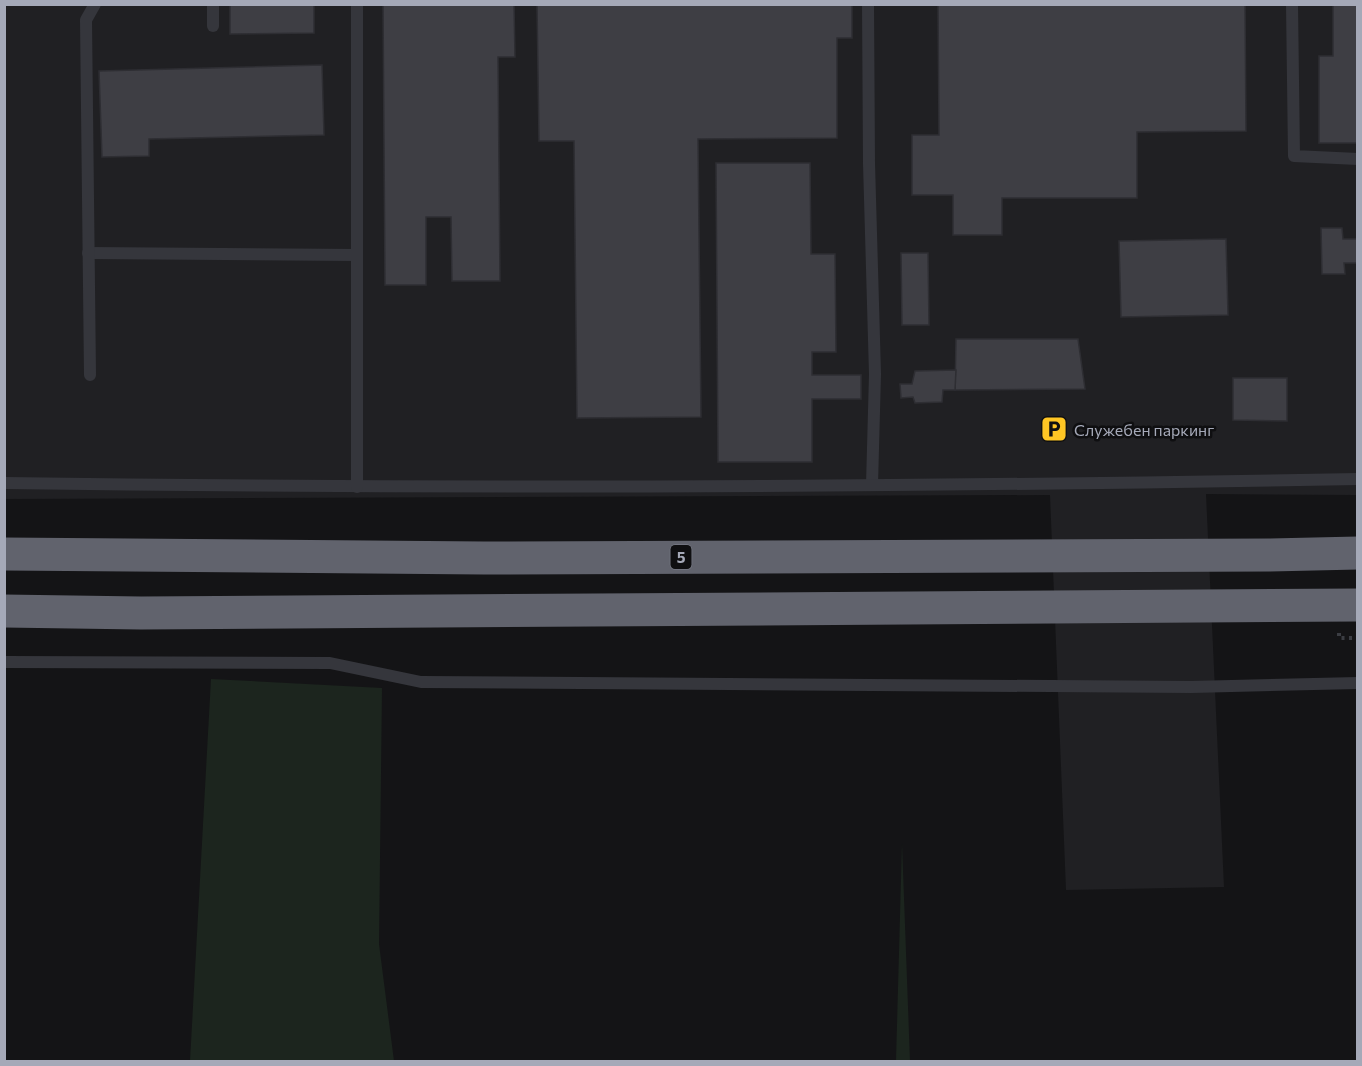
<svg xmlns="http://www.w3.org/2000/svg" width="1362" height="1066" font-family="Commissioner,sans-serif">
<rect width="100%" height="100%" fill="#141416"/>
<path fill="#202023" d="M4 5H1357V495L1206 494 1224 887 1066 890 1050 495 5 499Z"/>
<g fill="#1c251e">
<path d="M211 679 382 688 379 944 394 1061H190Z"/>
<path d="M902 843 910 1061V1062L896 1061Z"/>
</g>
<g fill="#3e3e44" stroke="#2e2e33" stroke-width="1.5">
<path d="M230 4H314V33L230 34Z"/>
<path d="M383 4H514L515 57H498L500 281H452L451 217H426V285H385Z"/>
<path d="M537 4H852V38H837V138L698 139 701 417 577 418 574 141H539Z"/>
<path d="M938 4H1245L1246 131 1137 132V198H1002V235H953V195H912V135H939Z"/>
<path d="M1333 4H1358V143H1319V56H1333Z"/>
<path d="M322 65 324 135 149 139V156L102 157 99 71Z"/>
<path d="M716 163H810L811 254H835L836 352H812V375H861V399H812V462H718Z"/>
<path d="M1321 228H1342L1343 239H1358V263H1344L1345 274H1322Z"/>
<path d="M1226 239 1228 315 1121 317 1119 241Z"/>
<path d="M901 253H928L929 325H902Z"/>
<path d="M956 339H1078L1085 389 955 390Z"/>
<path d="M956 370 955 390H943L942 402 915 403 913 397 901 398 900 384H912L915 371Z"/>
<path d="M1233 378H1287V421L1233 420Z"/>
</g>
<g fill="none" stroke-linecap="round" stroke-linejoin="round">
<path stroke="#3b3d43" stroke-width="4" stroke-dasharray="3 4.5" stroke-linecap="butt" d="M1339 633V638H1358"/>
<g stroke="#35363c" stroke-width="12">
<path d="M213 4V26"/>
<path d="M868 4 869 163 875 374 872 485"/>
<path d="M1292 4 1294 156 1358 159"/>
<path d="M88 253 357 255"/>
<path d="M90 375 86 20 95 4"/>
<path d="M4 483C455 489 907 487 1358 479"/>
<path d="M357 487V4"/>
<path d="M4 662 330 663 421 682 1191 687 1358 683"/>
</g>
<g stroke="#61636d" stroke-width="33">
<path d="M4 554 484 558 1270 555 1358 553"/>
<path d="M4 611 141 613 1358 605"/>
</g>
</g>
<defs>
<symbol id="parking-square" viewBox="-11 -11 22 22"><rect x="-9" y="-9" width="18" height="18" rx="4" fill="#ffc624" stroke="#0f0f11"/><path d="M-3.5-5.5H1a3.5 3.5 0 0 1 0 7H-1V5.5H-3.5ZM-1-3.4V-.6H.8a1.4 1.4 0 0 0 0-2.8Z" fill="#111"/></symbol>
</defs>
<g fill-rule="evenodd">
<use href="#parking-square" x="1039" y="414" width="30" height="30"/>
</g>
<g text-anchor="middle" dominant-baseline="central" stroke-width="5" stroke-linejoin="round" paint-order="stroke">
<rect fill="#0f0f11" stroke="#787b86" stroke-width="1.5" x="670.5" y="545" width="21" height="24" rx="4.5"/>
<g font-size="15" font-weight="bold" fill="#a5a9b8">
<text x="681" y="557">5</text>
</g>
<g font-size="16" fill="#a5a9b8" stroke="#0f0f11" text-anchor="start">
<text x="1074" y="429">Служебен паркинг</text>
</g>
</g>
<rect width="1362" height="1066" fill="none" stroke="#a5a9b8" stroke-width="12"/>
</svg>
